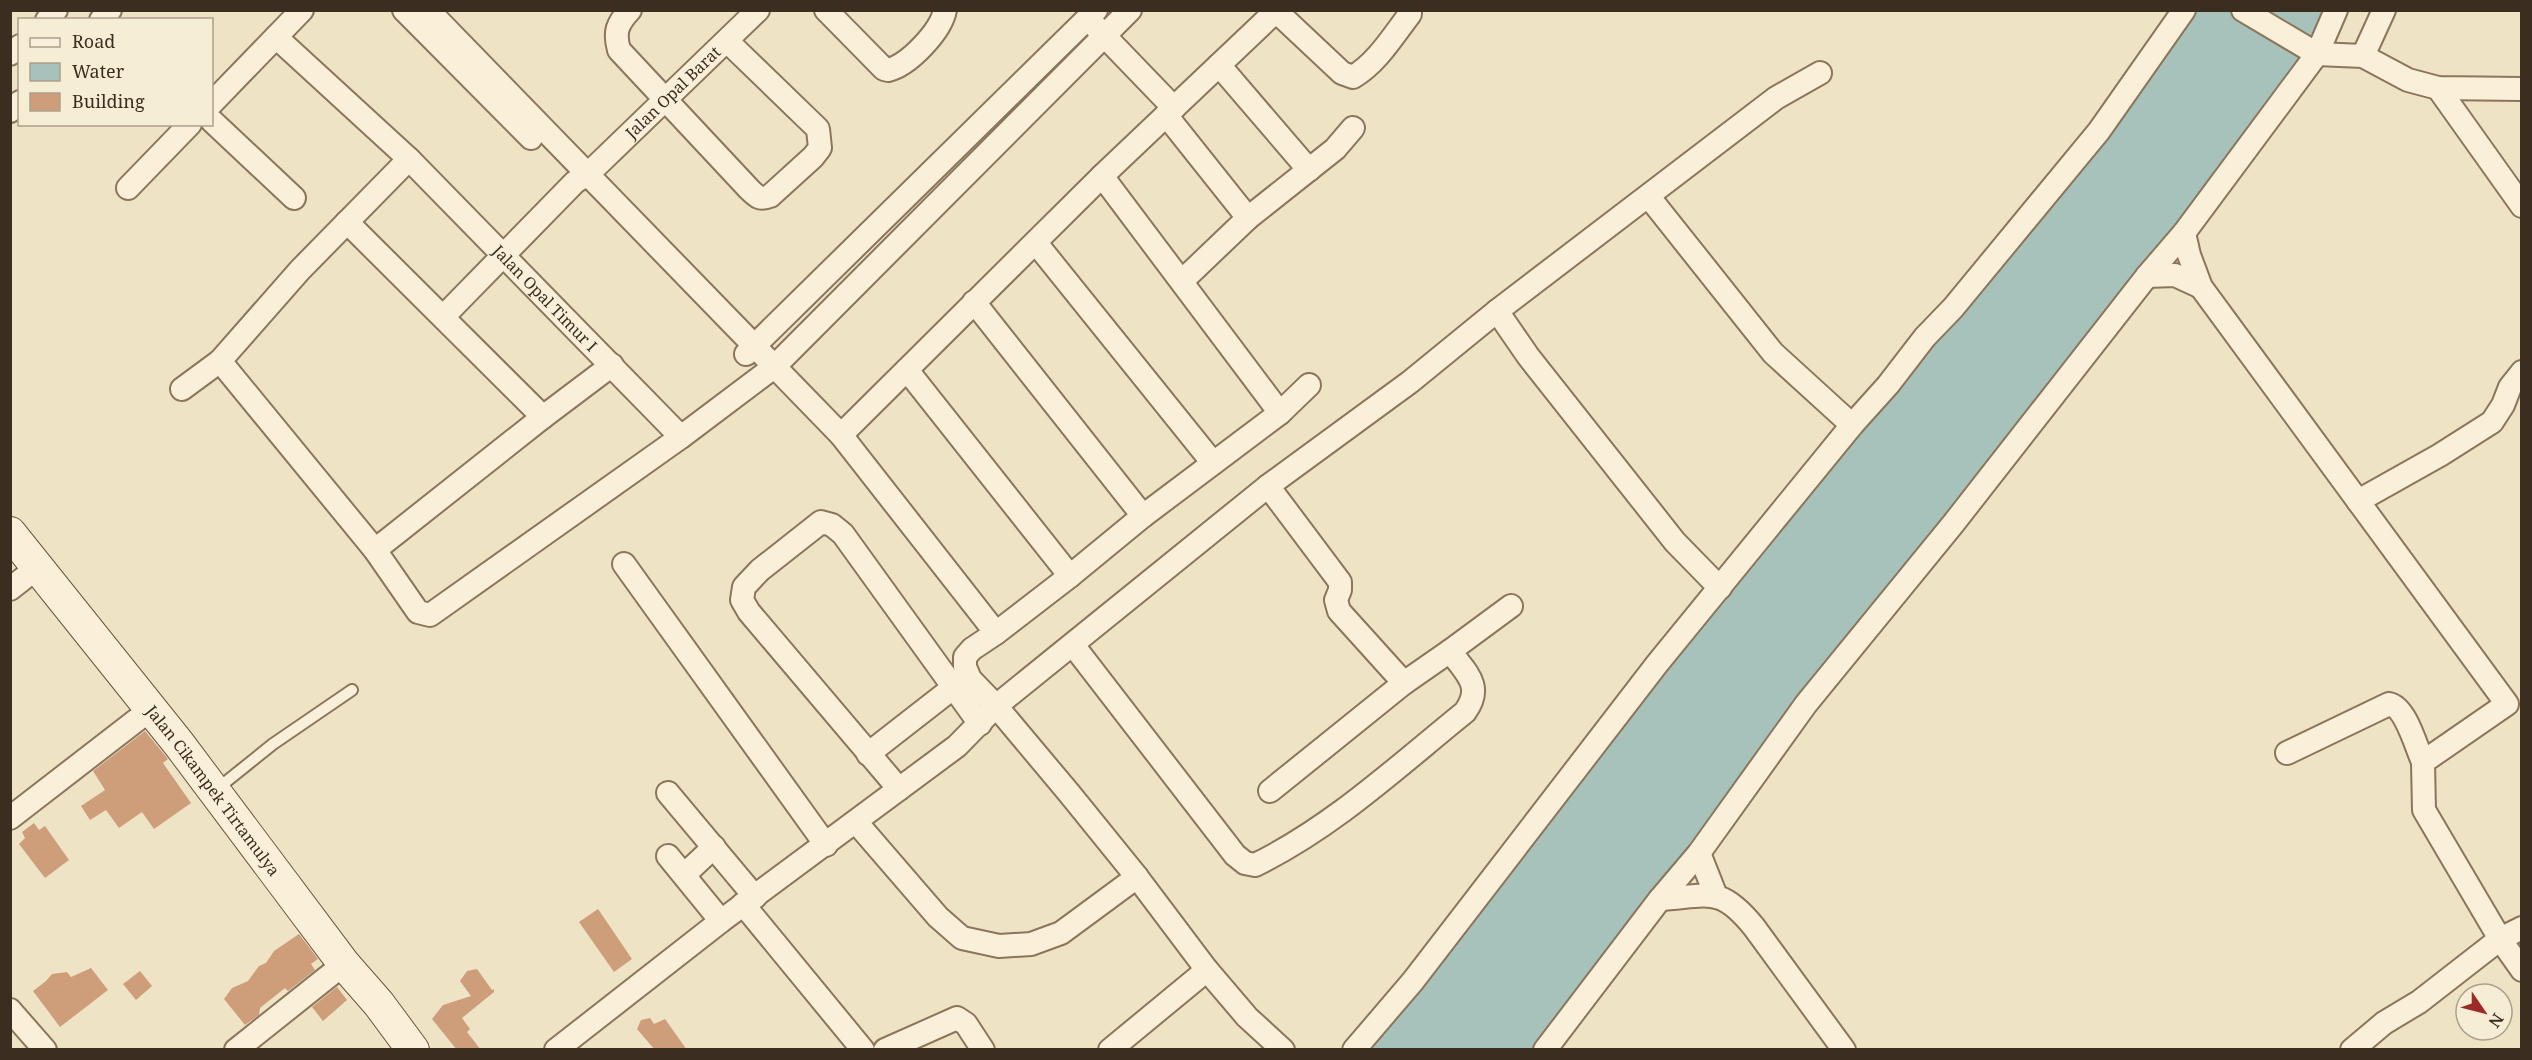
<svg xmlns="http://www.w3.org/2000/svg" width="2532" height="1060" font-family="'Noto Serif',serif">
<rect width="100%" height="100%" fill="#efe3c5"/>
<path fill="#a7c2bb" stroke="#6d9189" stroke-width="1.5" d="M2184 11H2336L2317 54 1545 1049 1354 1050Z"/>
<g fill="#ce9e7a">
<path d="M145 731 168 759 163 763 191 803 154 829 142 812 119 828 106 810 90 820 81 806 105 790 93 771Z"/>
<path d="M34 823 39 830 45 826 69 860 45 878 19 844 25 838 22 832Z"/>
<path d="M598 909 632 959 614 972 579 922Z"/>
<path d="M299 934 318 959 311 964 315 970 288 991 285 988 260 1008 259 1015 245 1025 224 999 232 988 248 981 259 966 266 963 274 951Z"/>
<path d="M91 968 108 990 60 1027 33 991 46 981 52 974 67 972 71 977Z"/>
<path d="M477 969 492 990 494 989V992L462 1018 470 1029 467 1032 481 1050H457L432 1019 443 1005 471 996 460 981 467 971Z"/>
<path d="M140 971 152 986 136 1000 123 984Z"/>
<path d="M337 987 347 1000 323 1021 312 1007Z"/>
<path d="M650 1018 654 1024 665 1019 687 1050H655L637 1029 641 1020Z"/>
</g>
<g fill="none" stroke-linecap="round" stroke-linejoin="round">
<defs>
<path id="lane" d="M217 789 273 744 352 690"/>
<g id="street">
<path d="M404 10 531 138"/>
<path d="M428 10 841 435 996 633"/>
<path d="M630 10C617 24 614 32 619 50L749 189C757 197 760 200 770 196L813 157 820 148 818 129 727 41"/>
<path d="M826 10 884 69 888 70C909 65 941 31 945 10"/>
<path d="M2243 10 2317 54 2363 56 2408 80 2438 88 2522 89"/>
<path d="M1276 11 1342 73 1353 77C1377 63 1393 36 1410 14V10"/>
<path d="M47 20 56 10"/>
<path d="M101 20 110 10"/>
<path d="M1095 26 1174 108"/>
<path id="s1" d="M276 37 409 159 681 437"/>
<path d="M10 54 20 46"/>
<path d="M2363 56 2384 10"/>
<path d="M1219 65 1309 170"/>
<path d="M2438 88 2522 206"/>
<path d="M212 103 302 10"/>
<path d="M10 111 20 102"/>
<path d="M1166 115 1248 218"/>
<path d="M212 121 294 198"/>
<path d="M1102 176 1280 413"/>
<path d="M128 188 190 124"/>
<path d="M1649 197 1773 353 1852 425"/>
<path d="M347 222 543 417"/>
<path d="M2184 233 2189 255 2201 287 2507 704 2423 762 2424 810 2500 939 2522 970"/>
<path d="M1036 243 1213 463"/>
<path d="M2147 276 2175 275 2201 287"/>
<path d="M1182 281 1248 218 1335 149 1353 128"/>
<path d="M974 302 1143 516"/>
<path d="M1497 311 1528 356 1675 542 1720 588"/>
<path id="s2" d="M443 317 575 182 588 174 758 10"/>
<path d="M746 354 1096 10"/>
<path d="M220 361 375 550 418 612 430 615 681 437 774 367 1130 10"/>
<path d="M907 370 1070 576"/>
<path d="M182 389 220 361 300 270 409 159"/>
<path d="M841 435 1102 176 1277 10"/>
<path d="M2358 501 2440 455 2492 422 2503 405 2510 387 2522 372"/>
<path d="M375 550 543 417 612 365"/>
<path d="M624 564 826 845"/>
<path d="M10 589 38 567"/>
<path d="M1073 645 1235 855 1245 863 1255 865C1333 827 1398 766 1465 712 1484 686 1466 673 1450 651L1404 683 1339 611 1336 600 1340 590V582L1268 486"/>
<path d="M1450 651 1511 606"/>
<path d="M2287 753 2389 704C2406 707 2416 747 2423 762"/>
<path d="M868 754 954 687"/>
<path d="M899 789 749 612 742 600 744 587 760 570 821 522 832 525 843 534 980 724"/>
<path d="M1270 791 1404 683"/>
<path d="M668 793 755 897"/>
<path d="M10 818 151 709"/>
<path d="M856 822 938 917 962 938 999 946 1031 944 1061 933 1137 877"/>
<path d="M1699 853 1716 896"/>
<path d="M668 856 721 921"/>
<path d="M684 875 714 847"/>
<path d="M1660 899C1709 896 1720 885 1754 927L1844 1050"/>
<path d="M743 904 863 1050"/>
<path d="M10 1010 45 1050"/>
<path d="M236 1050 344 964"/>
<path d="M556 1050 721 921 957 746 996 706 1268 486 1410 382 1497 311 1776 98 1820 73"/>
<path d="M885 1050 957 1018 966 1024 983 1050"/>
<path d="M1110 1050 1207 970"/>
<path d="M1283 1050 1247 1017 1207 970 1137 877 1069 793 996 706 970 679 965 667V657L972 649 996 633 1070 576 1143 516 1280 413 1309 385"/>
<path d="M1354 1050 1413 981 1657 664 1852 425 1888 385 1925 337 1953 308 2099 131 2184 10"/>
<path d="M1545 1050 1660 899 1699 853 1806 704 1953 524 2147 276 2184 233 2317 54 2336 10"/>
<path d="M2352 1050 2384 1023 2419 1002 2500 939 2522 928"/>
</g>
<g id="secondary">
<path id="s3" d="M10 533 179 744 344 964 379 1004 413 1050"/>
</g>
</defs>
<use href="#lane" stroke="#8b755b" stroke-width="14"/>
<use href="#street" stroke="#8b755b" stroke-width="26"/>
<use href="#secondary" stroke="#6d563e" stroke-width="34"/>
<use href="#lane" stroke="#faf0d9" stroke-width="10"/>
<use href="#street" stroke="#faf0d9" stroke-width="22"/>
<use href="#secondary" stroke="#faf0d9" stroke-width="32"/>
</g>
<g text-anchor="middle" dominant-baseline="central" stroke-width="5" stroke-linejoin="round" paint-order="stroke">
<g font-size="16" fill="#3b2d1f" stroke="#f6edd5">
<text stroke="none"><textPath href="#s2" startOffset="322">Jalan Opal Barat</textPath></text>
<text stroke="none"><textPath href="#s1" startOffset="375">Jalan Opal Timur I</textPath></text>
<text stroke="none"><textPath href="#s3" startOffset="328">Jalan Cikampek Tirtamulya</textPath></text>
</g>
</g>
<rect width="2532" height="1060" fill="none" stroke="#3b2d1f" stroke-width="24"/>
<rect x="18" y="18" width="195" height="108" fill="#f6edd5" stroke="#aba08c" stroke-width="1.5"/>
<rect x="30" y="38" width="30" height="9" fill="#faf0d9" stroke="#aba08c" stroke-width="1.5"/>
<text x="72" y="48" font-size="18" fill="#3b2d1f">Road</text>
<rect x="30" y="63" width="30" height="18" fill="#a7c2bb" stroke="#aba08c" stroke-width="1.5"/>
<text x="72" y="78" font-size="18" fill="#3b2d1f">Water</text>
<rect x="30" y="93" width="30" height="18" fill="#ce9e7a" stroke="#aba08c" stroke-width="1.5"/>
<text x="72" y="108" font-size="18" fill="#3b2d1f">Building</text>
<g transform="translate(2484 1012) rotate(125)"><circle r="28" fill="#f6edd5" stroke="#aba08c" stroke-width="1.5"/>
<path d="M0-4.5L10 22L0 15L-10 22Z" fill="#9b2a29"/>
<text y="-9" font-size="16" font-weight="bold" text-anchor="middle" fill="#3b2d1f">N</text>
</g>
</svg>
